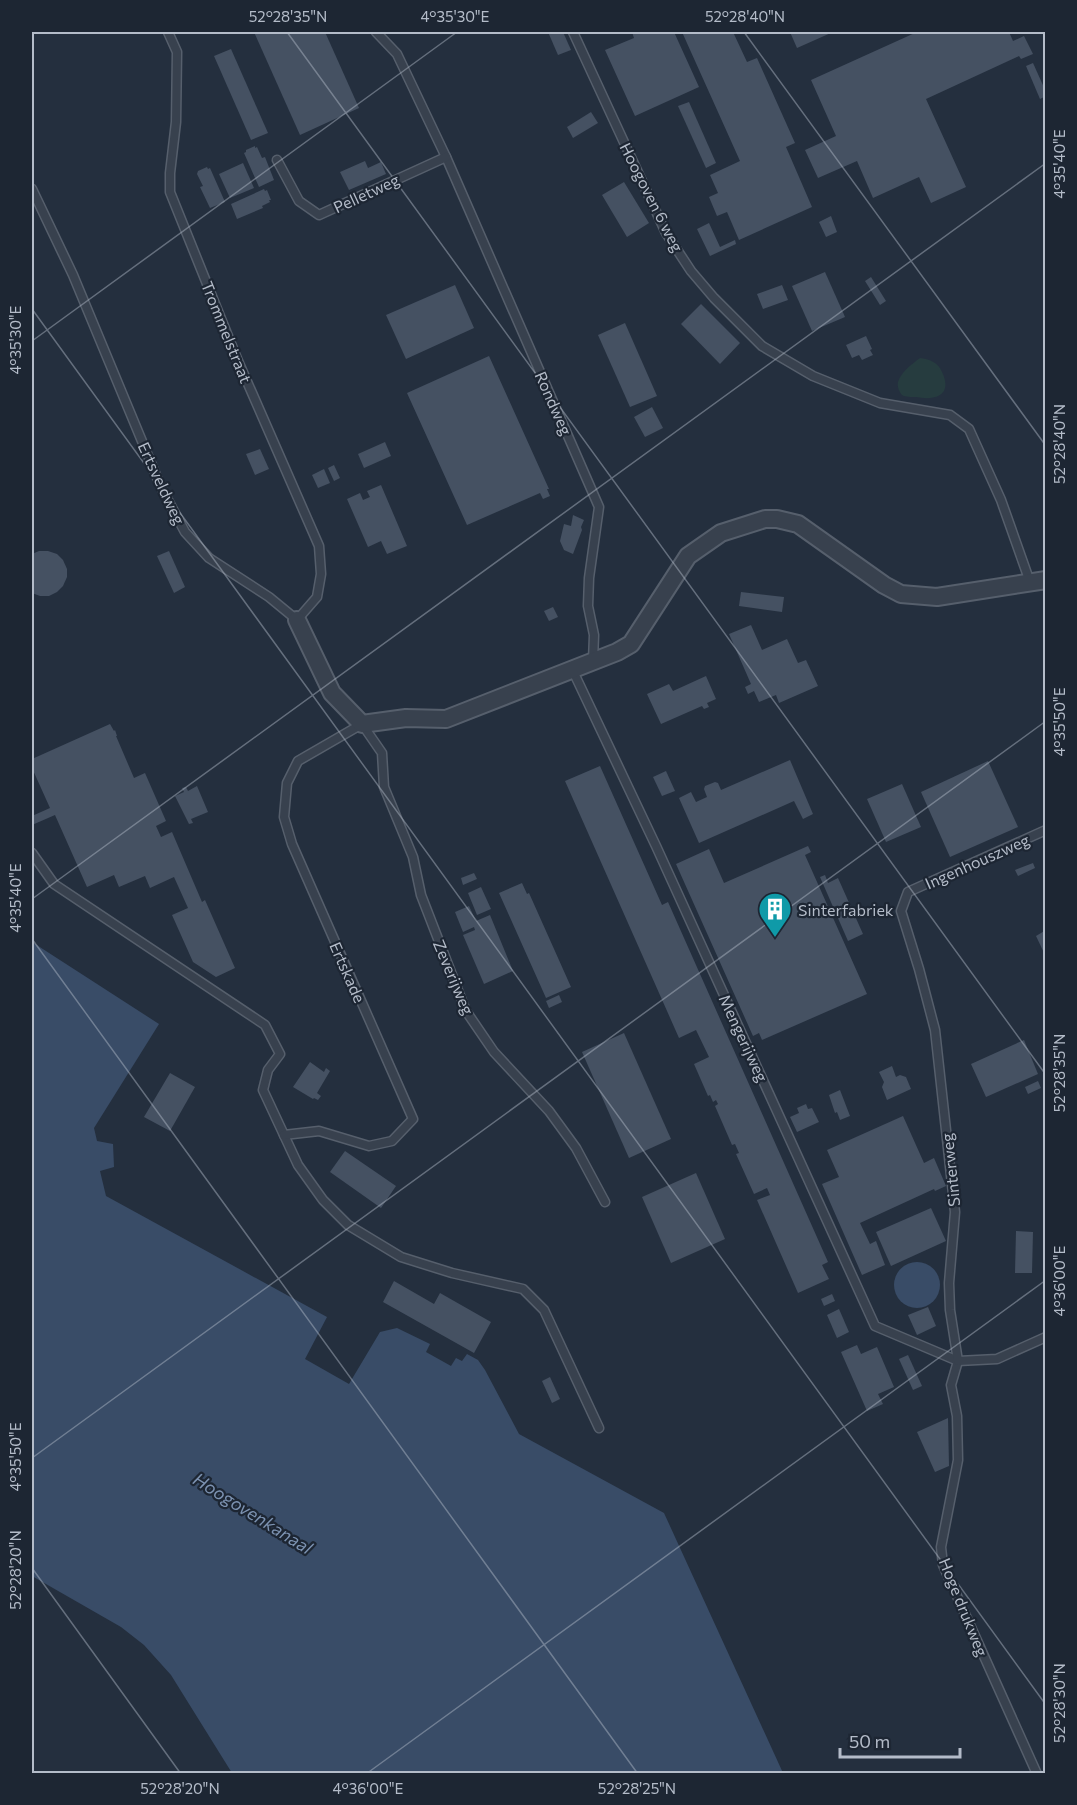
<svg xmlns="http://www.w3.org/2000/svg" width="1077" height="1805" font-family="Commissioner,sans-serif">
<rect width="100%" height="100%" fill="#242f3e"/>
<path fill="#263c3f" d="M920 358C929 359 938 362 942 372 953 395 936 401 916 397 912 397 905 397 902 395 899 392 897 386 898 382 901 372 912 364 920 358Z"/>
<g fill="#394c67">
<path d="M32 942 159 1024 94 1128 97 1141 113 1144 114 1167 100 1171 106 1196 327 1317 305 1359 349 1384 380 1332 397 1328 430 1344 426 1352 451 1366 456 1358 462 1361 467 1354 478 1360 485 1370 519 1434 664 1513 783 1773H232L171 1675 144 1645 121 1627 32 1576Z"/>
<circle cx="917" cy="1285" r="23"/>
</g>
<g fill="#455162">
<path d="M254 32H325L359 108 300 135Z"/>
<path d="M548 32H563L571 50 558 55Z"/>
<path d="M632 32H674L699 87 635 116 605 50 634 38Z"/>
<path d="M682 32H733L747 62 757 58 795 143 786 147 812 207 739 240 727 212 717 216 709 197 718 193 710 175 740 161Z"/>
<path d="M790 32H833L797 48Z"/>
<path d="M917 32H1009L1013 41 1024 36 1033 54 1021 59 1019 56 926 99 966 187 931 203 919 177 873 198 857 161 818 178 805 150 836 136 811 80Z"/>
<path d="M231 49 268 133 251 140 214 56Z"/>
<path d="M1033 63 1046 92V96L1040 99 1026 66Z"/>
<path d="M689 102 716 163 706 168 678 106Z"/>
<path d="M591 112 598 123 573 138 567 127Z"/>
<path d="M255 146V148L257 147 262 158 265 157 274 180 259 187 244 153 246 152V150Z"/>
<path d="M365 161 368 168 381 162 386 174 349 190 340 172Z"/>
<path d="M243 163 254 188 230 198 219 174Z"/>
<path d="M207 167 208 169 210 168 225 202 210 208 200 187 203 186 197 174 198 171Z"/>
<path d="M624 182 649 223 627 237 602 195Z"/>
<path d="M264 189 265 191 267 190 271 200H269L270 202 262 206 263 208 237 219 231 204Z"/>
<path d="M831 216 837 232 826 237 819 222Z"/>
<path d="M709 223 720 247 735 240 736 244 710 256 697 229Z"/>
<path d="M825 272 845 317 812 331 792 286Z"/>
<path d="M871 277 886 301 880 305 865 281Z"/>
<path d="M455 285 474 328 406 359 386 315Z"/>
<path d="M782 285 788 300 763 309 757 294Z"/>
<path d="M701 304 740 343 720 364 681 324Z"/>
<path d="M625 323 657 396 630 407 598 335Z"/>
<path d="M866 336 872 349 870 350 873 355 862 360 859 355 852 358 846 345Z"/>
<path d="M489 356 549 489H547L550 496 543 499 540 493 467 525 407 393Z"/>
<path d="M652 407 663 428 645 437 634 417Z"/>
<path d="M385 442 391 456 364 468 358 454Z"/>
<path d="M260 449 269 469 255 475 246 454Z"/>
<path d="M334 465 340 478 334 481 328 468Z"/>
<path d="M324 469 330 483 318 488 312 475Z"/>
<path d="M381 485 407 546 387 554 381 541 368 547 347 499 360 493 363 500 370 497 367 491Z"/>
<path d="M573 515 584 520 581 527 582 530 573 554 564 550 560 541 564 524 571 526Z"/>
<path d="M39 551H48L57 554 63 560 67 569V577L63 586 57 592 49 596H40L32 593V554Z"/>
<path d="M169 551 185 587 174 593 157 556Z"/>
<path d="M741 592 784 597 782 612 739 606Z"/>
<path d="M553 607 558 617 549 621 544 611Z"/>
<path d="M751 625 762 650 787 639 798 663 806 660 818 686 779 703 776 695 759 702 754 691 748 694 745 687 751 684 729 634Z"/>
<path d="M706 676 716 699 707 703 709 707 704 709 702 706 661 724 647 694 669 684 673 691Z"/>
<path d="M110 724 114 731 115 730 117 736H116L134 778 145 773 166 821 156 826 161 837 172 832 202 902 205 900 235 968 216 977 193 962 172 915 188 908 174 877 150 888 145 876 119 887 114 875 87 887 55 815 32 825V816L50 808 32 768V759Z"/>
<path d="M790 760 813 814 803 819 794 801 699 843 679 798 691 792 696 802 707 797 704 789 705 786 715 782 718 783 721 790Z"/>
<path d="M988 761 1018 827 950 857 921 792Z"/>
<path d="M600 766 662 905 668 902 828 1262 822 1265 829 1279 798 1293 757 1200 770 1195 767 1188 754 1194 736 1154 739 1153 735 1144 732 1145 715 1106 718 1104 716 1100 713 1102 710 1095 708 1096 694 1064 709 1057 696 1030 679 1038 565 781Z"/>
<path d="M666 771 675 791 662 796 653 777Z"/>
<path d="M902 784 921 827 886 842 867 799Z"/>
<path d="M197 786 208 812 191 819 193 823 189 824 175 796 184 792 182 788 186 787 188 791Z"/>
<path d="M808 846 811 852 805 855 867 994 762 1040 759 1033 753 1036 676 864 709 849 724 883Z"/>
<path d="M1033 863 1035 868 1018 876 1015 870Z"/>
<path d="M474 873 477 879 463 885 461 878Z"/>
<path d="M825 875 828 883 838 878 863 934 848 941 820 877Z"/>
<path d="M522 883 527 894 529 893 571 987 546 998 499 893Z"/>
<path d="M481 887 491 909 477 915 468 893Z"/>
<path d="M469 906 476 921 490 915 513 971 484 984 463 935 475 930 474 927 463 932 455 912Z"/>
<path d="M1046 930V957L1036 936Z"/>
<path d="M559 995 562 1002 549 1008 546 1001Z"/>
<path d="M624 1033 671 1139 629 1158 582 1052Z"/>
<path d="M1024 1040 1038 1074 986 1097 971 1064Z"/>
<path d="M310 1062 324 1072 326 1068 330 1071 317 1093 321 1096 318 1100 314 1098 313 1099 293 1087Z"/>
<path d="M892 1066 896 1077 900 1075 906 1077 911 1089 887 1100 882 1087 884 1082 879 1072Z"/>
<path d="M170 1073 195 1087 170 1131 144 1117Z"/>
<path d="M1038 1081 1041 1088 1028 1094 1025 1087Z"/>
<path d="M840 1090 850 1116 840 1120 837 1112 835 1113 829 1095Z"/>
<path d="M806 1104 808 1109 812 1108 819 1122 797 1132 790 1117 799 1113 797 1108Z"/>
<path d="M903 1116 924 1163 934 1158 946 1186 935 1191 934 1189 860 1223 870 1244 876 1241 885 1265 862 1275 822 1184 839 1177 827 1150Z"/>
<path d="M345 1151 396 1186 381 1208 330 1172Z"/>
<path d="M696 1173 725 1239 671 1263 642 1197Z"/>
<path d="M931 1208 946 1241 891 1266 876 1232Z"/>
<path d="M1016 1231 1033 1232 1032 1273H1015Z"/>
<path d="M394 1281 434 1304 440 1293 491 1322 474 1353 383 1302Z"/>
<path d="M832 1294 835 1301 824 1306 821 1299Z"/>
<path d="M928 1307 936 1326 917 1335 908 1315Z"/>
<path d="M839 1309 849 1332 837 1338 827 1315Z"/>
<path d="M857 1345 861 1354 877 1347 894 1387 878 1394 883 1404 867 1411 841 1352Z"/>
<path d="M908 1355 922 1386 913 1390 899 1359Z"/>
<path d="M550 1377 560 1399 552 1403 542 1381Z"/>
<path d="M948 1418 949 1466 935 1472 917 1432Z"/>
</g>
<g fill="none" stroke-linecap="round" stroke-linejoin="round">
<defs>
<g id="lane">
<path d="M376 32 397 54 446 157 599 507 589 578 588 606 594 635 593 661"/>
<path d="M573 32 666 233 691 271 714 298 762 346 813 376 880 403 950 415 969 429 1001 500 1030 582"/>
<path d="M277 160 299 201 319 215 446 157"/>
<path d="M32 189 73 275 161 487 185 532 209 558 269 597 297 620 317 597 321 574 319 546 238 361 170 192V173L176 122 177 52 168 32"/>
<path d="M572 669 656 846 875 1326 958 1361 951 1385 957 1416 958 1460 941 1547 943 1565 1037 1774"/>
<path d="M1046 830 908 892 901 911 919 969 935 1030 955 1212 949 1283 950 1310 958 1361 997 1359 1046 1337"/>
<path d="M32 853 54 884 265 1025 280 1054 268 1070 263 1090 298 1165 323 1200 348 1225 401 1257 452 1273 523 1289 544 1310 599 1428"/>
<path d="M284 1135 319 1131 369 1146 392 1141 413 1119 292 844 284 817 287 783 298 761 362 724 382 753 384 787 413 857 421 895 466 1011 494 1052 549 1111 576 1148 605 1202"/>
</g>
<path id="street" d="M297 620 332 693 362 724 406 718 446 719 617 652 631 644 688 556 721 533 765 519H777L798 524 884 585 901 594 937 597 1046 580"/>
</defs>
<use href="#lane" stroke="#565f6c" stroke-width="11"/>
<use href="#street" stroke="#565f6c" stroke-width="20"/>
<use href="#lane" stroke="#38414e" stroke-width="8"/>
<use href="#street" stroke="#38414e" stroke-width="16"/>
</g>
<path fill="none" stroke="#b4bcc9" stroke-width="1.5" stroke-opacity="0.45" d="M287 32 1046 1075M744 32 1046 446M32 309 1046 1705M32 341 457 32M32 899 1046 163M32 939 638 1774M32 1458 1046 721M32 1568 181 1774M366 1774 1046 1280"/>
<defs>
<symbol id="building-pin" viewBox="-11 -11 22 30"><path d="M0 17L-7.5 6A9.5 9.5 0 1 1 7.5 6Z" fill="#0f9aa8" stroke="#1d2633"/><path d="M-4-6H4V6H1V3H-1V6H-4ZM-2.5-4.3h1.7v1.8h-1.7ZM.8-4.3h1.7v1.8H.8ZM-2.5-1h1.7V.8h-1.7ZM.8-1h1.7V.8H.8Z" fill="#fff"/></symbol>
</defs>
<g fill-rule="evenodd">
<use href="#building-pin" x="756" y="890" width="38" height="52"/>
</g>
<g text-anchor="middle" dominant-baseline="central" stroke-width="4.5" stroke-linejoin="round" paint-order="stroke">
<g font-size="16" fill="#b4bcc9" stroke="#1d2633">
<text transform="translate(366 193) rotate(-25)">Pelletweg</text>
<text transform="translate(652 197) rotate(63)">Hoogoven 6 weg</text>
<text transform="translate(227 332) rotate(68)">Trommelstraat</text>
<text transform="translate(554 403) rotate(66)">Rondweg</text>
<text transform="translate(162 483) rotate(65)">Ertsveldweg</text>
<text transform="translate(977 861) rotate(-24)">Ingenhouszweg</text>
<text transform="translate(348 972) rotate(66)">Ertskade</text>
<text transform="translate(454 977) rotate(67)">Zeverijweg</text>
<text transform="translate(744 1038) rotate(65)">Mengerijweg</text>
<text transform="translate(950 1170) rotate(-96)">Sinterweg</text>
<text transform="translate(964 1607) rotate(68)">Hoge drukweg</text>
</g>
<g font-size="16" fill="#b4bcc9" stroke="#1d2633" text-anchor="start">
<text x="798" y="909">Sinterfabriek</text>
</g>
<g font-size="18" font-style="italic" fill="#7c92b1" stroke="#1d2633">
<text transform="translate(253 1513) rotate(32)">Hoogovenkanaal</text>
</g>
</g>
<rect width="1077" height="1805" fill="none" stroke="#1d2633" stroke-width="66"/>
<path d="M840 1748v9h120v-9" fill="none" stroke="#b4bcc9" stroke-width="3"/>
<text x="849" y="1748" font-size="18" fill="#b4bcc9" stroke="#1d2633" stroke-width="4.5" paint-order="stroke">50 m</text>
<rect x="33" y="33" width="1011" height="1739" fill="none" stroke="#b4bcc9" stroke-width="2"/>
<g font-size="15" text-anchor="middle" fill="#b4bcc9">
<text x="288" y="22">52°28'35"N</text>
<text x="455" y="22">4°35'30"E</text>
<text x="745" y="22">52°28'40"N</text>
<text transform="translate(1060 164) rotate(-90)" y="5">4°35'40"E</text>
<text transform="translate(16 340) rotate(-90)" y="5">4°35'30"E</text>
<text transform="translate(1060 444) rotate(-90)" y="5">52°28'40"N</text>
<text transform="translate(1060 722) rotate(-90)" y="5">4°35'50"E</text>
<text transform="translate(16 898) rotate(-90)" y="5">4°35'40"E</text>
<text transform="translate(1060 1073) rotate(-90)" y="5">52°28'35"N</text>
<text transform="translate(1060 1281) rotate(-90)" y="5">4°36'00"E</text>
<text transform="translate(16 1457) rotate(-90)" y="5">4°35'50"E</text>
<text transform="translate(16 1570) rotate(-90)" y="5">52°28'20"N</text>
<text transform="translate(1060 1703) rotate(-90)" y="5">52°28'30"N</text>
<text x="180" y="1794">52°28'20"N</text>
<text x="368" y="1794">4°36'00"E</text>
<text x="637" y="1794">52°28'25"N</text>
</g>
</svg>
